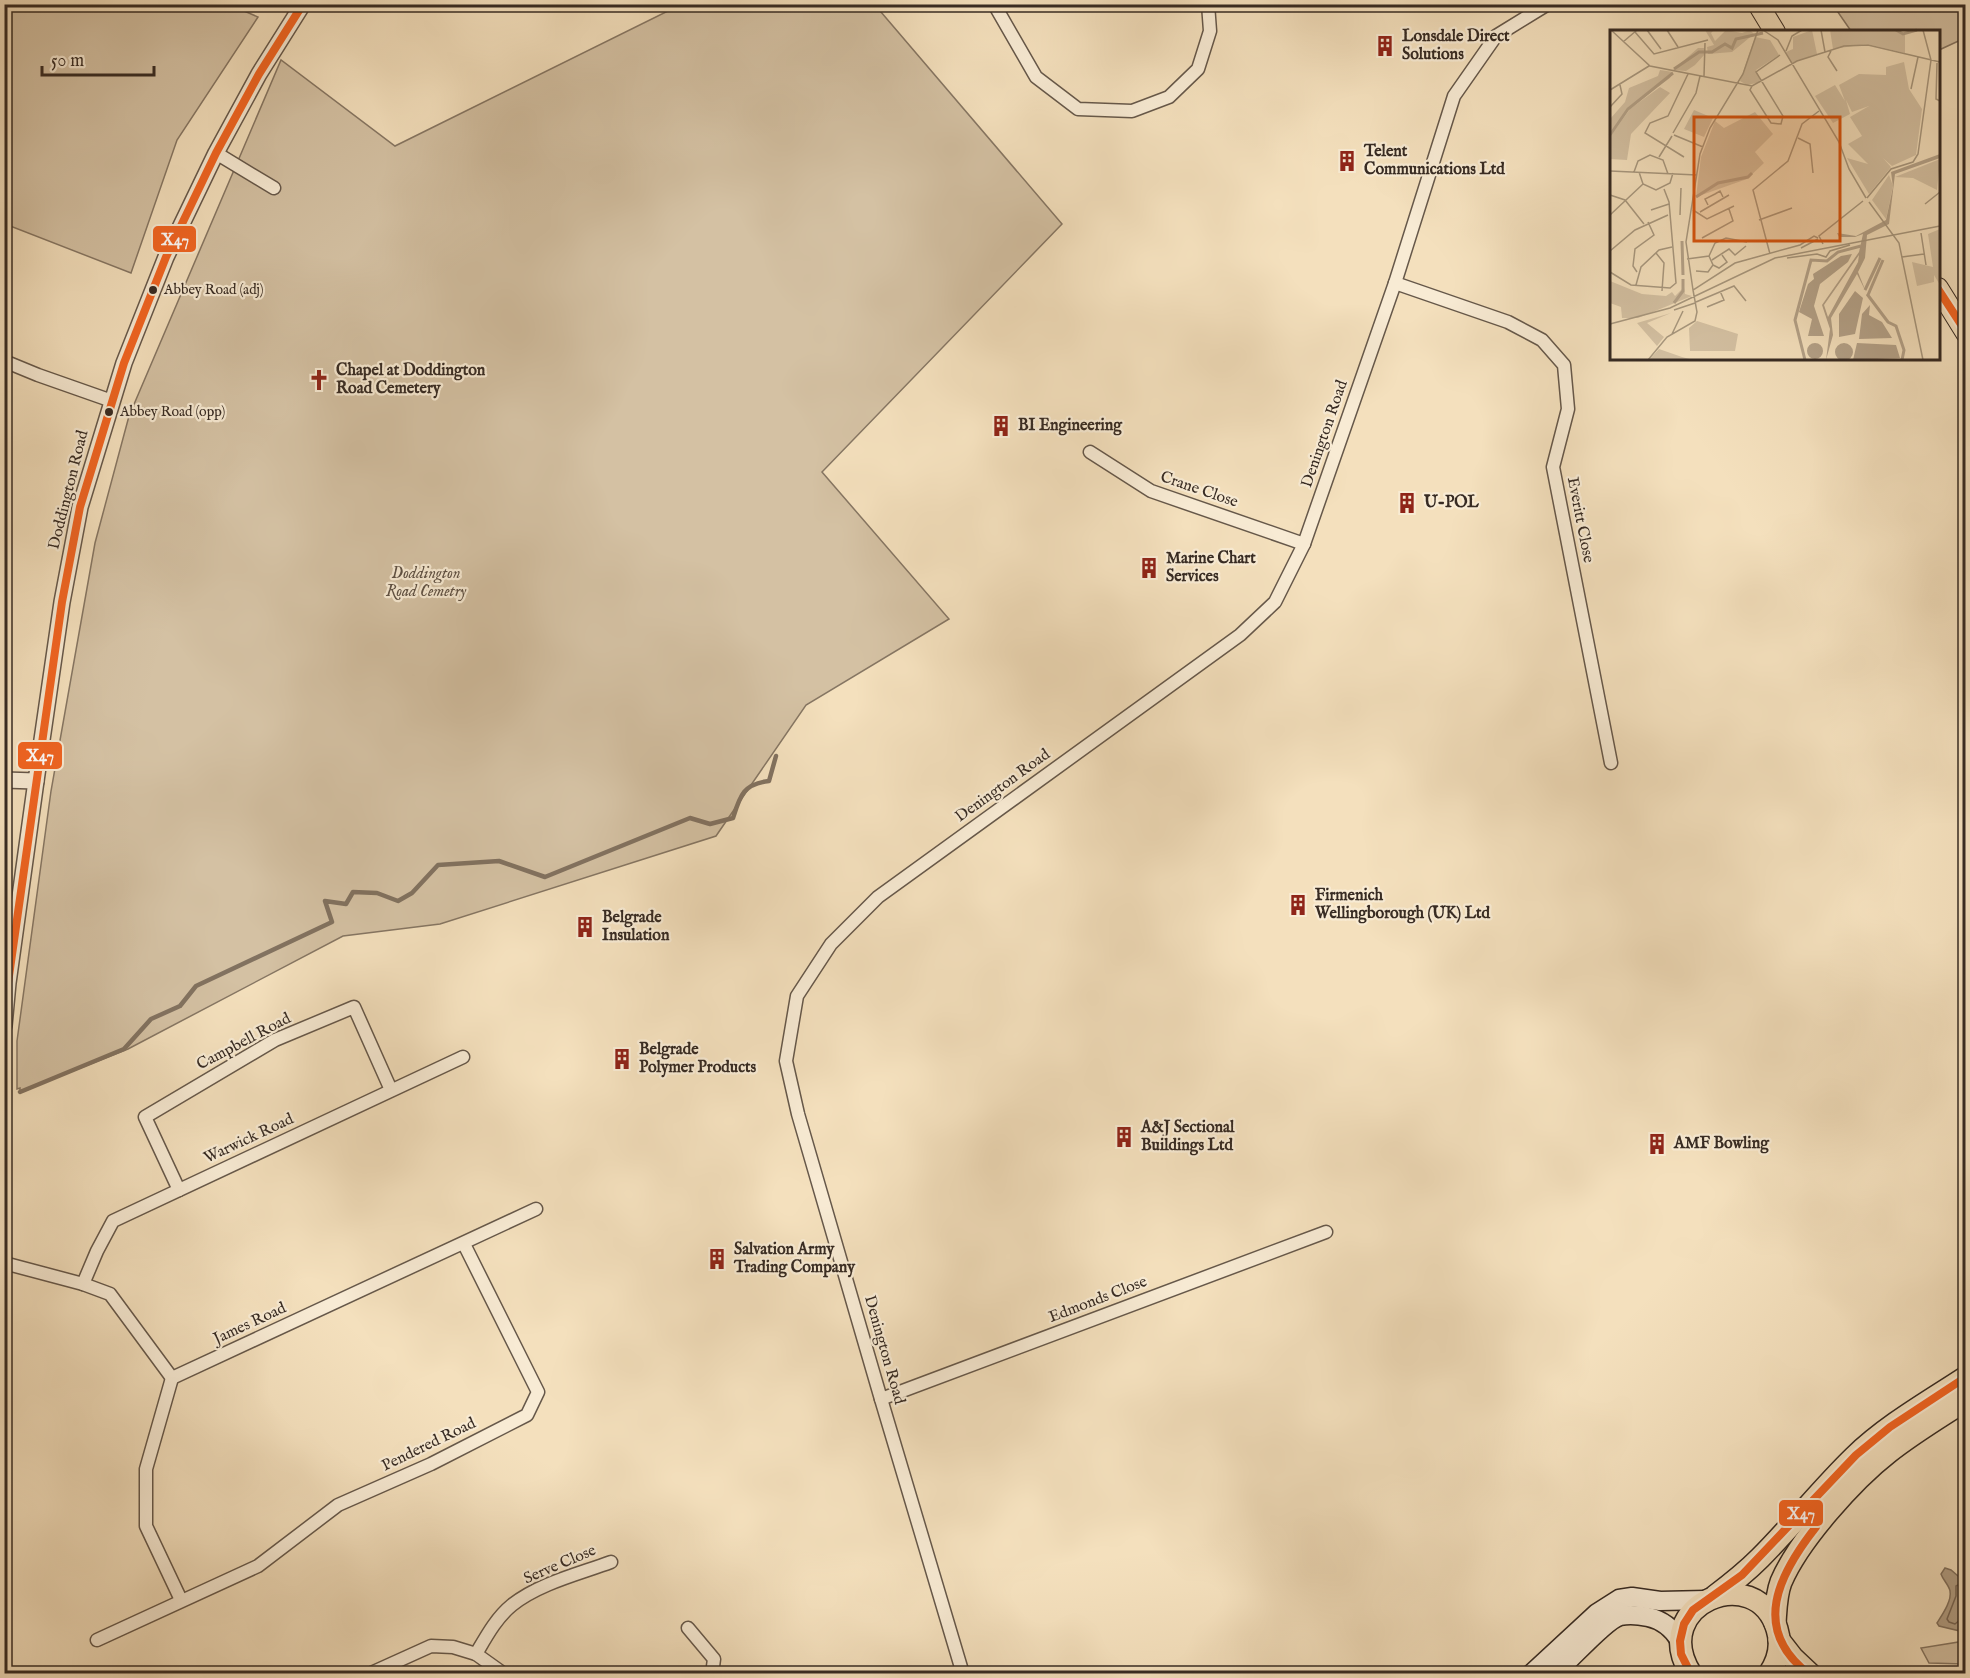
<svg xmlns="http://www.w3.org/2000/svg" width="1970" height="1678" font-family="'IM FELL English',serif">
<rect width="100%" height="100%" fill="#f4e0bd"/>
<filter id="stains"><feTurbulence type="fractalNoise" baseFrequency=".00333" numOctaves="4"/><feColorMatrix values="0 0 0 0 .2 0 0 0 0 .09 0 0 0 0 .02 0 0 0 .5 -.17"/></filter>
<radialGradient id="worn" r=".72"><stop offset=".6" stop-color="#630" stop-opacity="0"/><stop offset="1" stop-color="#630" stop-opacity=".3"/></radialGradient>
<g fill="#d4c1a3" stroke="#867663" stroke-width="1.5">
<path d="M228 4 258 17 177 140 131 273 5 224V5Z"/>
<path d="M680 5H875L1062 224 822 472 949 619 806 705 716 836 440 924 343 936 128 1049 20 1092V1088L17 1089V1041L51 791 95 543 129 416 281 60 395 146Z"/>
<path d="M1833 5H1965V38L1939 50 1938 32 1851 31Z"/>
<path d="M1965 1641V1664L1929 1663 1921 1648Z"/>
</g>
<path fill="#b4a289" stroke="#827260" stroke-width="1.5" d="M1945 1568 1951 1570 1965 1582V1618L1960 1631 1939 1626 1937 1623C1942 1615 1952 1601 1950 1591 1949 1585 1943 1580 1941 1574Z"/>
<g fill="none" stroke-linecap="round" stroke-linejoin="round">
<path stroke="#766656" stroke-width="1.5" d="M1966 1586 1958 1585 1956 1586V1596L1947 1619 1949 1622 1955 1624 1961 1619H1966"/>
<path stroke="#827260" stroke-width="4.5" d="M20 1092 124 1049 151 1019 180 1006 196 986 332 922 325 901 346 904 353 892 377 893 398 901 412 893 438 865 499 861 545 877 690 818 710 824 733 818C740 796 743 784 769 781L776 756"/>
<defs>
<g id="minor">
<path d="M994 4 1036 77 1078 109 1132 111 1169 97 1198 69 1210 31 1208 4"/>
<path d="M216 153 274 188"/>
<path d="M1395 283 1508 322 1542 340 1564 365 1568 409 1553 467 1611 763"/>
<path d="M4 361 38 375 112 401"/>
<path d="M1090 452 1151 491 1304 544"/>
<path d="M179 1190 145 1117 275 1040 354 1007 391 1090"/>
<path d="M4 1263 83 1284 110 1294 172 1378 536 1209"/>
<path d="M83 1284 97 1251 113 1221 463 1057"/>
<path d="M172 1378 146 1469V1526L181 1600"/>
<path d="M881 1399 1326 1232"/>
<path d="M688 1628 714 1659 712 1674"/>
<path d="M97 1640 258 1566 338 1505 431 1464 527 1415 538 1392 464 1244"/>
<path d="M476 1654C486 1637 496 1618 512 1605 540 1583 579 1574 611 1562"/>
<path d="M369 1674 431 1646 453 1647 476 1654 504 1674"/>
<path d="M963 1674 881 1399 798 1114 786 1061 797 996 831 944 878 897 1240 635 1275 602 1304 544 1395 283 1454 96 1496 36 1548 4"/>
</g>
<g id="tertiary">
<path d="M4 780 36 781"/>
<path d="M4 1026 8 983 36 781 62 602 80 507 124 363 166 257 216 153 259 74 303 4"/>
</g>
<g id="secondary">
<path d="M1531 1674 1597 1613 1619 1599 1632 1597 1660 1601 1706 1600"/>
<path d="M1554 1674C1570 1661 1605 1620 1620 1616 1629 1614 1639 1615 1648 1617 1662 1620 1673 1629 1680 1641"/>
</g>
<g id="primary">
<path d="M1758 4 1775 32"/>
<path d="M1938 288 1966 333"/>
</g>
<g id="trunk">
<path d="M1715 1596C1731 1584 1746 1572 1760 1558 1793 1525 1821 1489 1854 1457 1887 1425 1928 1402 1966 1377"/>
<path d="M1775 1623C1776 1609 1776 1595 1781 1582 1799 1540 1853 1480 1889 1452 1913 1433 1940 1417 1966 1400"/>
<path d="M1779 1640 1793 1658 1810 1674"/>
<path d="M1691 1674C1647 1604 1756 1560 1777 1629 1782 1645 1778 1661 1769 1674"/>
</g>
</defs>
<use href="#minor" stroke="#66584a" stroke-width="15"/>
<use href="#tertiary" stroke="#66584a" stroke-width="18"/>
<use href="#secondary" stroke="#372b23" stroke-width="21"/>
<use href="#primary" stroke="#372b23" stroke-width="22"/>
<use href="#trunk" stroke="#372b23" stroke-width="24"/>
<use href="#minor" stroke="#f8ebd4" stroke-width="12"/>
<use href="#tertiary" stroke="#f8ebd4" stroke-width="15"/>
<use href="#secondary" stroke="#f8ebd4" stroke-width="18"/>
<use href="#primary" stroke="#f4e0bd" stroke-width="20"/>
<use href="#trunk" stroke="#f4e0bd" stroke-width="21"/>
<defs>
<g id="bus-1">
<path d="M1938 289 1966 332"/>
<path d="M4 1021 8 983 62 602 80 507 124 363 166 257 216 153 259 74 303 4"/>
<path d="M1691 1674 1681 1654 1680 1641 1684 1624 1693 1610 1742 1575 1856 1455 1890 1427 1966 1377"/>
<path d="M1809 1674C1750 1629 1779 1574 1816 1527"/>
</g>
</defs>
<use href="#bus-1" stroke="#f8ebd4" stroke-width="12"/>
<use href="#bus-1" stroke="#f26522" stroke-width="8"/>
</g>
<defs>
<symbol id="building-bare" viewBox="-9 -9 18 18"><path d="M-4-6H4V6H1V3H-1V6H-4ZM-2.5-4.3h1.7v1.8h-1.7ZM.8-4.3h1.7v1.8H.8ZM-2.5-1h1.7V.8h-1.7ZM.8-1h1.7V.8H.8Z" fill="#8f2418" stroke="#f8ebd4" stroke-width="2.5" paint-order="stroke"/></symbol>
<symbol id="church-bare" viewBox="-9 -9 18 18"><path d="M-1.2-6h2.4v3.5h3.3v2.4h-3.3V6h-2.4V-.1h-3.3v-2.4h3.3Z" fill="#8f2418" stroke="#f8ebd4" stroke-width="2.5" paint-order="stroke"/></symbol>
</defs>
<g fill-rule="evenodd">
<use href="#building-bare" x="1370" y="31" width="30" height="30"/>
<use href="#building-bare" x="1332" y="146" width="30" height="30"/>
<use href="#church-bare" x="304" y="365" width="30" height="30"/>
<use href="#building-bare" x="986" y="411" width="30" height="30"/>
<use href="#building-bare" x="1392" y="488" width="30" height="30"/>
<use href="#building-bare" x="1134" y="553" width="30" height="30"/>
<use href="#building-bare" x="1283" y="890" width="30" height="30"/>
<use href="#building-bare" x="570" y="912" width="30" height="30"/>
<use href="#building-bare" x="607" y="1044" width="30" height="30"/>
<use href="#building-bare" x="1109" y="1122" width="30" height="30"/>
<use href="#building-bare" x="1642" y="1129" width="30" height="30"/>
<use href="#building-bare" x="702" y="1244" width="30" height="30"/>
</g>
<g fill="#372b23" stroke="#f8ebd4" stroke-width="2">
<circle cx="153" cy="290" r="5"/>
<circle cx="109" cy="412" r="5"/>
</g>
<g text-anchor="middle" dominant-baseline="central" stroke-width="4.5" stroke-linejoin="round" paint-order="stroke">
<g font-size="14" fill="#372b23" stroke="#f8ebd4" text-anchor="start">
<text x="164" y="290">Abbey Road (adj)</text>
<text x="120" y="412">Abbey Road (opp)</text>
</g>
<g font-size="16" font-weight="bold" fill="#372b23" stroke="#f8ebd4" text-anchor="start">
<text x="1402" y="37">Lonsdale Direct<tspan x="1402" dy="18">Solutions</tspan></text>
<text x="1364" y="152">Telent<tspan x="1364" dy="18">Communications Ltd</tspan></text>
<text x="336" y="371">Chapel at Doddington<tspan x="336" dy="18">Road Cemetery</tspan></text>
<text x="1018" y="426">BI Engineering</text>
<text x="1424" y="503">U-POL</text>
<text x="1166" y="559">Marine Chart<tspan x="1166" dy="18">Services</tspan></text>
<text x="1315" y="896">Firmenich<tspan x="1315" dy="18">Wellingborough (UK) Ltd</tspan></text>
<text x="602" y="918">Belgrade<tspan x="602" dy="18">Insulation</tspan></text>
<text x="639" y="1050">Belgrade<tspan x="639" dy="18">Polymer Products</tspan></text>
<text x="1141" y="1128">A&amp;J Sectional<tspan x="1141" dy="18">Buildings Ltd</tspan></text>
<text x="1674" y="1144">AMF Bowling</text>
<text x="734" y="1250">Salvation Army<tspan x="734" dy="18">Trading Company</tspan></text>
</g>
<g font-size="16" fill="#372b23" stroke="#f8ebd4">
<text transform="translate(1325 434) rotate(-71)">Denington Road</text>
<text transform="translate(69 490) rotate(-76)">Doddington Road</text>
<text transform="translate(1199 490) rotate(19)">Crane Close</text>
<text transform="translate(1580 520) rotate(79)">Everitt Close</text>
<text transform="translate(1003 786) rotate(-36)">Denington Road</text>
<text transform="translate(244 1042) rotate(-28)">Campbell Road</text>
<text transform="translate(249 1139) rotate(-25)">Warwick Road</text>
<text transform="translate(1098 1300) rotate(-21)">Edmonds Close</text>
<text transform="translate(250 1324) rotate(-25)">James Road</text>
<text transform="translate(884 1350) rotate(74)">Denington Road</text>
<text transform="translate(429 1445) rotate(-26)">Pendered Road</text>
<text transform="translate(560 1565) rotate(-23)">Serve Close</text>
</g>
<g font-size="16" font-style="italic" fill="#5e5043" stroke="#f8ebd4">
<text x="426" y="574">Doddington<tspan x="426" dy="18">Road Cemetry</tspan></text>
</g>
</g>
<g transform="translate(1610 30)">
<rect width="330" height="330" fill="#f4e0bd"/>
<path d="M95 0H104L101 3 105 11 116 0 132 3 140 0 144 4 122 22 98 24 97 17 104 15ZM202 0 207 24 181 33 176 22 183 19V7ZM220 0H285L295 3V23L257 14 223 19ZM145 7 160 10 169 25 146 40 151 52 137 55 130 51ZM88 18H94L95 24 85 35 76 41 63 40ZM294 32 299 59 312 79 306 125 282 136 273 128 281 137 259 164 237 128 258 134 238 114 252 106 240 87 259 76 242 82 236 70 240 84 223 93 205 66 225 55 235 71 229 55 249 44 276 45V37ZM50 40 63 42 60 48 17 79 0 104V89L15 72 19 58 48 46ZM50 57 60 63 21 104 17 130 0 129V107L20 79ZM84 80 103 88 94 107 74 99ZM145 82 163 104 145 122 154 133 137 149 86 167 91 127 105 91 114 98ZM330 129 327 160 303 148 285 147ZM279 145 283 156 276 189 262 170ZM330 199V255L324 245V252L307 256 302 232 323 237 318 204ZM0 251 32 264 56 266 62 262 65 266 74 257 75 264 82 266 28 288H12L11 277 0 273ZM61 283 37 293 54 307 47 316 27 293ZM87 291 128 304 125 321H80L79 298ZM49 319 72 327 83 330H39Z" fill="#d4c1a3"/>
<path d="M330 124V128L285 144 279 194 257 205 255 228 248 242 256 262 247 244 221 288 223 305 216 330 220 299 212 275 249 222 253 204 245 207H229L227 203 246 206 276 190 283 157 281 142ZM249 225 248 232 218 287 214 275ZM242 224 238 232 210 254 204 276 214 306H198L202 289 189 282 198 254 204 249 203 244 231 226ZM245 261 253 268 245 304 229 307V284ZM260 275 259 285 272 292 282 308 249 309 252 284ZM247 313 286 315 290 328 243 330ZM197 321a8 8 0 1 1 16 0a8 8 0 1 1-16 0ZM225 322a9 9 0 1 1 18 0a9 9 0 1 1-18 0Z" fill="#b4a289" fill-rule="evenodd"/>
<path fill="none" stroke="#b4a289" stroke-width="3" d="M286 0 293 4 307 0M64 39 89 22H102L115 14 122 18 126 9 153 3M0 105 18 79 63 43M86 167 108 153 138 147 142 143M72 211 73 245M255 260 270 228M257 264 278 292 286 296 294 320 292 330M258 265 273 230M64 273 73 261V249M195 330 185 290 201 230 217 231 228 222 251 216"/>
<path fill="none" stroke="#a8987f" stroke-width="1.5" d="M1 0 40 36 142 56 187 31 234 16 258 15 330 32M37 0 51 19M57 0 68 17M153 0 168 10 229 112 239 139 256 168M211 0 215 22M25 2 44 24 98 10M13 12 27 0M176 21 182 6 192 0M221 21 218 27 227 41M327 33 326 69 330 71M94 46 95 13M142 56 140 60 161 93 171 94 173 86 146 42 170 25M301 59 308 27M0 60 39 36M0 77 12 64 10 55M63 103 86 63 90 46M64 105 93 117M188 108 200 114 203 143M69 124 74 127 35 103 40 93 58 86 78 44M49 127 62 106M0 141 87 145M24 142 28 131 40 125 53 130 58 144M29 142 33 154 46 160 60 153 63 143M0 165 15 170 34 194M257 168 281 139 303 132 308 124 321 30 313 0M259 172 289 213 313 330M315 174 330 162M98 175 95 169 105 164 110 161 113 167M41 180 59 174M83 180 97 189 124 176M90 182 119 165M0 185 33 154M70 185 71 158M149 190 182 178M311 203 316 235M92 208 123 191 119 179M213 214 209 206 253 171M191 218 208 209M0 221 25 200 58 185M46 223 54 233 52 261M160 224 143 160 178 131 192 94 209 81M292 227 314 224M177 228 207 224 216 227 220 221 240 215M77 229 99 226 105 213 116 208 137 212M102 230 119 219 125 225 136 216M103 235 109 238 117 232 112 225M86 241 98 242 103 235 99 226M0 242 21 255 60 258 66 253 59 172 54 159M27 242 23 236 25 219 44 205 38 192M26 255 31 237 49 220 62 217M83 260 76 212 90 124 100 98 133 44 148 0M86 272 124 256 136 271M97 277 114 270 110 261M64 280 85 273M0 294 60 278 165 228 330 196M62 304 73 281M38 330 57 307 85 291 87 282 83 260 125 233 190 215 204 206 208 208"/>
<path fill="#d6540e" fill-opacity="0.15" stroke="#d6540e" stroke-width="3" d="M84 87H230V211H84Z"/>
<rect width="330" height="330" fill="none" stroke="#372b23" stroke-width="3"/>
</g>
<g stroke="#f8ebd4" stroke-width="2">
<rect x="152" y="225" width="45" height="28" rx="6" fill="#f26522"/>
<rect x="17" y="741" width="46" height="29" rx="6" fill="#f26522"/>
<rect x="1778" y="1499" width="46" height="28" rx="6" fill="#f26522"/>
</g>
<g font-size="16" text-anchor="middle" font-weight="bold" fill="#fff">
<text x="175" y="245">X47</text>
<text x="40" y="761">X47</text>
<text x="1801" y="1519">X47</text>
</g>
<rect width="1970" height="1678" fill="none" stroke="#f4e0bd" stroke-width="24"/>
<rect x="6" y="6" width="1958" height="1666" fill="none" stroke="#372b23" stroke-width="3"/>
<rect x="12" y="12" width="1946" height="1654" fill="none" stroke="#372b23" stroke-width="1.5"/>
<path d="M42 66v9h112v-9" fill="none" stroke="#372b23" stroke-width="3"/>
<text x="51" y="66" font-size="18" fill="#372b23" stroke="#f8ebd4" stroke-width="4.5" paint-order="stroke">50 m</text>
<rect width="100%" height="100%" filter="url(#stains)"/>
<rect width="100%" height="100%" fill="url(#worn)"/>
</svg>
